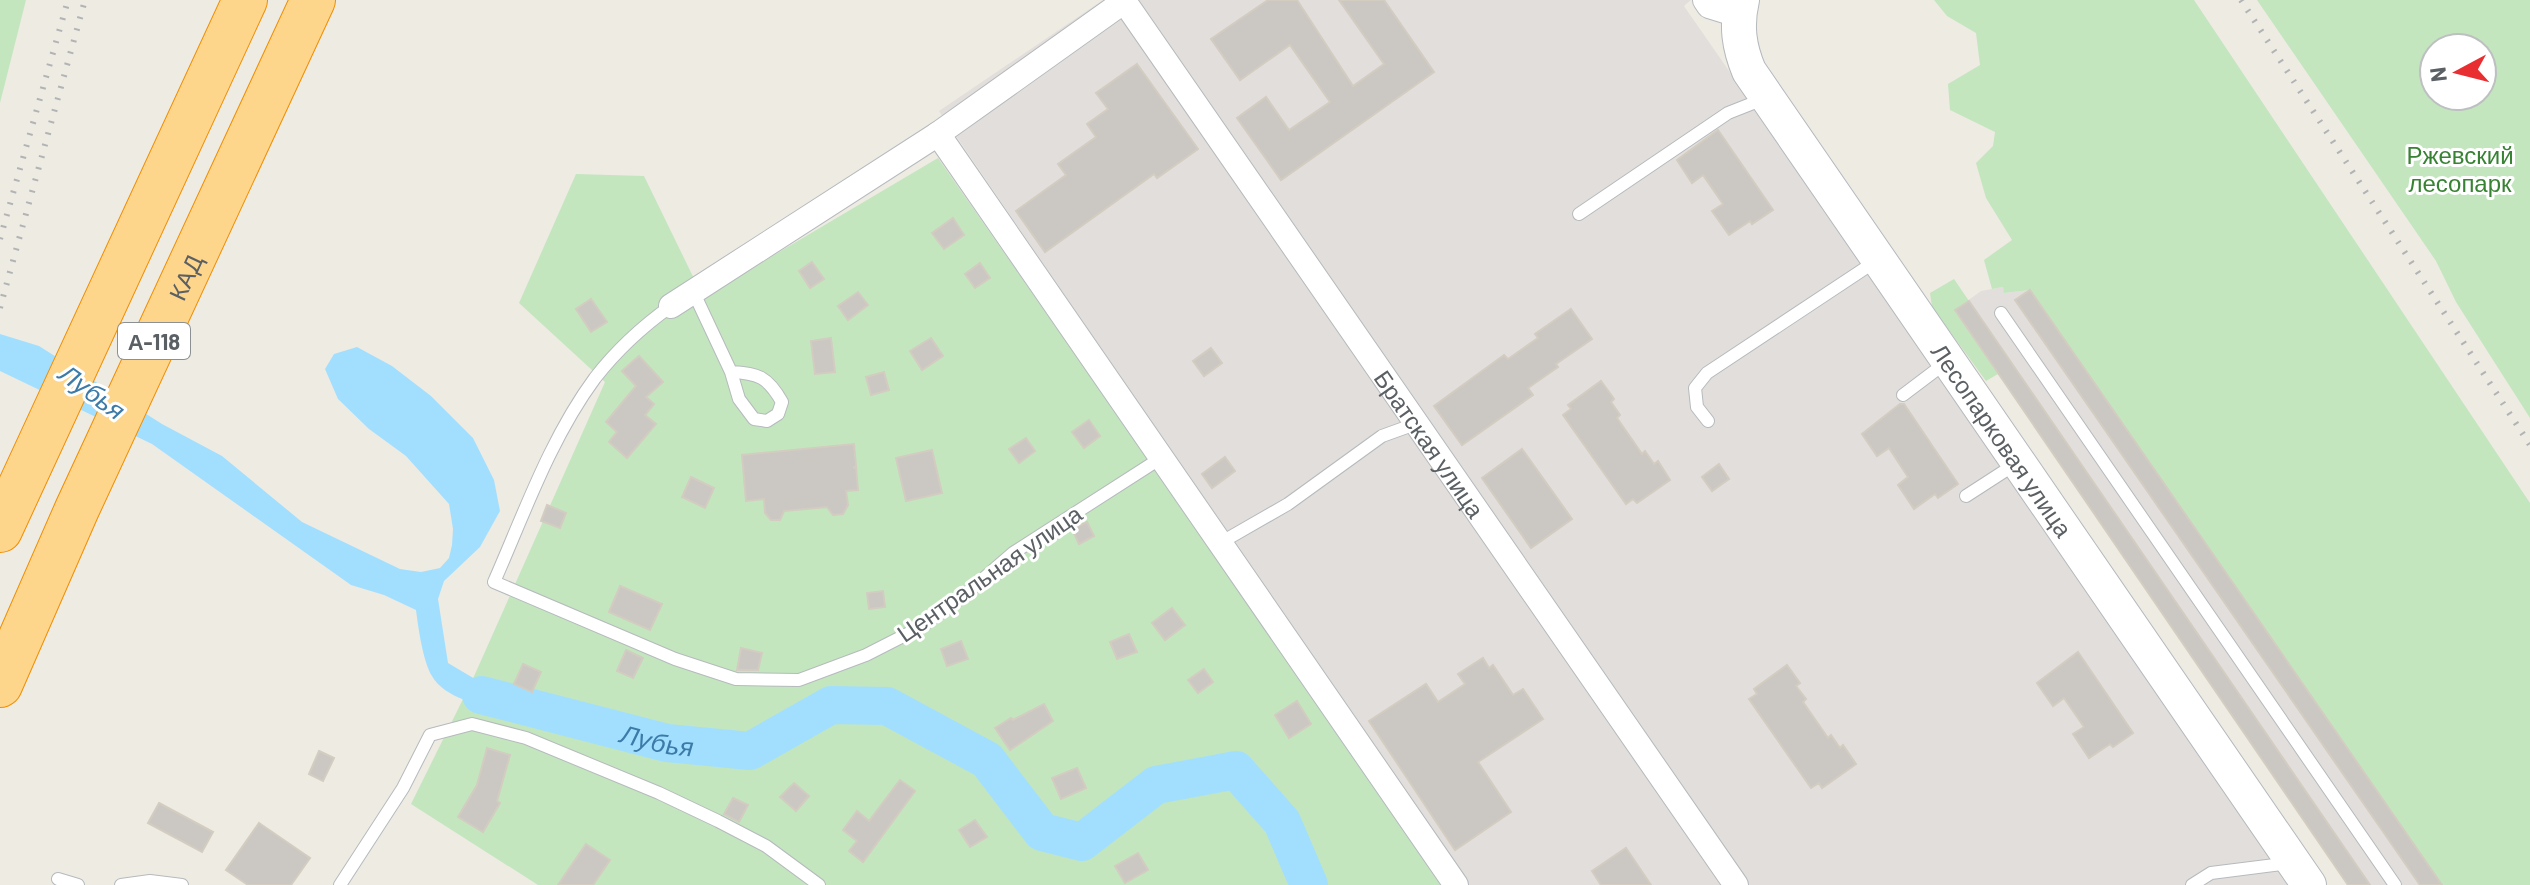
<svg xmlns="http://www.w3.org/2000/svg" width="2530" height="885" font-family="Barlow,sans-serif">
<rect width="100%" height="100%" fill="#eeebe3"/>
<g fill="#e2dedb">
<path d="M1103 0H1691L1684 6 2293 885H1467L939 111Z"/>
<path d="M2003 287 2005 293 2030 290 2442 885H2348L1955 310 1981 291Z"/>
</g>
<g fill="#c3e6bf" fill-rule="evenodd">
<path d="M0 0H26L0 103Z"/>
<path d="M1934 0H2194L2530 503V885H2442L2030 290 2004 293 2003 287 1992 289 1984 260 2012 240 1986 198 1976 163 1993 146 1995 132 1950 110 1948 84 1980 65 1976 33 1947 16Z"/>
<path d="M2257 0H2530V418L2456 302 2436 261ZM2434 48H2482V96H2434Z"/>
<path d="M938 158 1445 885H538L411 804 471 683 605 382 519 303 576 174 644 176 703 297Z"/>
<path d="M1954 279 1969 301 1955 311 1998 374 1986 381 1932 307 1930 293Z"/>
</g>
<path fill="#a2dfff" d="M0 334 39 346 162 424 222 456 302 522 400 569 421 572 440 568 449 558 452 545 453 529 449 504 406 456 369 429 338 399 325 369 334 354 357 347 392 366 431 396 473 438 494 480 500 511 480 547 444 581 438 599 448 663 480 682 530 697 527 715C500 710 447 703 432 676 423 662 418 626 416 610L384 595 351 585 152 444 0 371Z"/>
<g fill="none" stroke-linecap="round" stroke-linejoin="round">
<path stroke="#a2dfff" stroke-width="38" id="s1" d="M481 695 667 743 750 751 831 705 887 706 987 760 1042 832 1082 842 1156 785 1236 770 1282 822 1309 885"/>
</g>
<g fill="#cbc7c2" stroke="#d3ccc1" stroke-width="2">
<path d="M1268 0H1297L1353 86 1384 64 1339 0H1384L1434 72 1281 180 1237 118 1266 97 1289 130 1330 102 1290 45 1240 80 1211 39Z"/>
<path d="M1137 64 1198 149 1157 178 1154 174 1045 252 1016 211 1066 175 1058 164 1096 137 1087 124 1108 109 1096 93Z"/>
<path d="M1718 130 1773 210 1752 224 1750 221 1729 235 1712 211 1723 204 1703 175 1692 183 1677 160Z"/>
<path d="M953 218 964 235 944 249 932 233Z"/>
<path d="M812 262 824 279 810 288 799 271Z"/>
<path d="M980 263 990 278 975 288 965 274Z"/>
<path d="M2030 290 2442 885H2420L2015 300Z"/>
<path d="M858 292 868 305 848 320 838 306Z"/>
<path d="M591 299 607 322 591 332 576 309Z"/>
<path d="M1969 301 2370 885H2348L1955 310Z"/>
<path d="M1571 309 1592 339 1556 364 1558 367 1528 388 1533 395 1462 445 1434 406 1504 355 1508 359 1538 338 1535 334Z"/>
<path d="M831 338 835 372 815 374 811 341Z"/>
<path d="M931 338 943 356 922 370 910 351Z"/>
<path d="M1211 348 1222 363 1204 376 1193 361Z"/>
<path d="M639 356 663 382 646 397 654 404 645 415 656 424 627 458 609 442 617 432 606 422 636 386 622 371Z"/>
<path d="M884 372 889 390 871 395 866 377Z"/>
<path d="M1601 381 1614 399 1611 402 1620 415 1617 418 1642 454 1645 451 1654 464 1658 461 1670 480 1637 503 1633 499 1626 504 1563 415 1571 409 1568 405Z"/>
<path d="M1900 404H1904L1958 484 1938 498 1935 494 1914 509 1898 485 1908 477 1889 448 1877 456 1862 434Z"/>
<path d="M1089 420 1100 436 1084 448 1072 432Z"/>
<path d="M1026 438 1035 451 1019 463 1009 449Z"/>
<path d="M854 444 856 466 853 468 856 467 858 490 846 491 848 505 843 514 833 515 827 507 784 511 780 520H771L765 513 764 499 746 501 742 455Z"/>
<path d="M1522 449 1572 519 1531 548 1482 478Z"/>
<path d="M932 450 942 493 906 501 896 458Z"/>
<path d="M1225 457 1235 471 1212 488 1202 474Z"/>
<path d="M1719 464 1729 479 1712 491 1702 477Z"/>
<path d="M691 477 714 488 705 508 682 497Z"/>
<path d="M547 505 566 513 560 528 541 521Z"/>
<path d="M1087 522 1094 536 1079 544 1072 529Z"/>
<path d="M620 586 662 604 650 630 609 612Z"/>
<path d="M883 591 885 607 869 609 867 593Z"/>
<path d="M1172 608 1185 625 1165 640 1152 623Z"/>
<path d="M1129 634 1137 652 1117 659 1110 642Z"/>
<path d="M961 641 968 659 947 666 941 649Z"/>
<path d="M741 648 762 653 758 670H737Z"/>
<path d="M626 650 643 658 633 678 617 671Z"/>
<path d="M2078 652 2133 733 2113 747 2110 744 2089 758 2073 734 2084 727 2064 698 2053 706 2037 683Z"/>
<path d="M1483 658 1489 668 1493 665 1513 695 1523 689 1543 719 1478 762 1511 812 1455 850 1369 721 1426 684 1438 702 1465 684 1458 674Z"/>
<path d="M523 664 541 672 532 692 514 684Z"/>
<path d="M1787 665 1800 683 1796 686 1806 699 1803 702 1828 738 1831 735 1840 748 1843 745 1856 764 1822 788 1819 783 1811 788 1749 699 1757 694 1754 689Z"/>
<path d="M1204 669 1213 682 1198 693 1188 680Z"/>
<path d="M1297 701 1311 724 1289 738 1275 715Z"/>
<path d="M1044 704 1053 721 1010 750 995 728 1011 718 1013 720Z"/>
<path d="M487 748 510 755 497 801 500 803 483 832 458 817 477 785Z"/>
<path d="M319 751 334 758 323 781 309 774Z"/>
<path d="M1077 768 1086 788 1061 799 1052 778Z"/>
<path d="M900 780 915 791 863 862 849 851 857 841 843 830 857 811 869 821Z"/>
<path d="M794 783 809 796 796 811 780 797Z"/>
<path d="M733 798 748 805 739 822 724 814Z"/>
<path d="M159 803 213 832 202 852 148 823Z"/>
<path d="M975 820 987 837 970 847 959 830Z"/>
<path d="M259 823 310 858 291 885H248L226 870Z"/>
<path d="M586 844 610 860 593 885H558Z"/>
<path d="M1626 848 1651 885H1601L1592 871Z"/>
<path d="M1138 853 1148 870 1125 883 1115 866Z"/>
</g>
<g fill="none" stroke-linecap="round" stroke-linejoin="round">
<defs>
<g id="lane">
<path d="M1579 214 1728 113 1766 98"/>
<path d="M693 291 731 372C758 373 768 377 782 402L778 414 767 421 754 419 739 399 731 372"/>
<path d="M671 306C643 326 616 351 595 378 550 439 524 514 494 582L675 659 736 679 799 680 866 655 919 628 961 598 1013 553 1161 458"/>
<path d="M2001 313 2395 885"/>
<path d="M1903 395 1948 361"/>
<path d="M1708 421 1697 407 1695 388 1707 373 1876 261"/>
<path d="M1966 496 2017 463"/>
<path d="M1220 543 1288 504 1382 436 1418 423"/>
<path d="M58 879 78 885"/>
<path d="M121 885 150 881 182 885"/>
<path d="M340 885 403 788 430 735 472 724 526 738 659 793 718 821 766 846 819 885"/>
<path d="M2192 885 2211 873 2290 863"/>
</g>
<g id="street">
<path d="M1705 0 1709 6 1738 15"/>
<path id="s2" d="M1124 1 1736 885"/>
<path d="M938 134 1456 885"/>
<path d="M671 306 938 134 1126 0"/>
</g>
<g id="secondary">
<path id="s3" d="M1742 0C1736 26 1739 47 1749 71L2309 885"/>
</g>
<g id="highway">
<path d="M0 530 245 0"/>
<path id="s4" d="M0 685 77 509 313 0"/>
</g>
</defs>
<use href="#lane" stroke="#b6babd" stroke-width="14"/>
<use href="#street" stroke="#b6babd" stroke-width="26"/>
<use href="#secondary" stroke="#b5b9bd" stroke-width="36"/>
<use href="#highway" stroke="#f18e00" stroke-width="46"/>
<use href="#lane" stroke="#fff" stroke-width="12"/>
<use href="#street" stroke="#fff" stroke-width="24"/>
<use href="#secondary" stroke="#fff" stroke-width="34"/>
<use href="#highway" stroke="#fdd58b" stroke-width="44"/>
<g stroke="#b2b3b4" stroke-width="6" stroke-dasharray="2 10" stroke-linecap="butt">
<path d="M2241 0 2530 445"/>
<path d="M0 239 68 0"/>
<path d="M0 308 85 0"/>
</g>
</g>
<g text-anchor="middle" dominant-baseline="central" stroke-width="6" stroke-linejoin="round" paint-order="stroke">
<rect fill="#fff" stroke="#8c9092" stroke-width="2" x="118" y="323" width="72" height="36" rx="6"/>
<g font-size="22" font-weight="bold" fill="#5b6064">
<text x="154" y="341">А-118</text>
</g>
<g font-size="24" fill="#388234" stroke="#fff">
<text x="2460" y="154">Ржевский<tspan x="2460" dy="28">лесопарк</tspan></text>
</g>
<g font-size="24" fill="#5b6064" stroke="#fff">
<text stroke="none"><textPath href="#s4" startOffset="448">КАД</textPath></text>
<text stroke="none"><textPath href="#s3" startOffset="520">Лесопарковая улица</textPath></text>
<text stroke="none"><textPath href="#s2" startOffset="538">Братская улица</textPath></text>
<text transform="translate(989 573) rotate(-35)">Центральная улица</text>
</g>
<g font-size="26" font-style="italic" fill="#3c7ba8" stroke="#fff">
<text transform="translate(93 391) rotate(36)">Лубья</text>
<text stroke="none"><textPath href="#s1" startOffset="182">Лубья</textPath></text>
</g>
</g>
<g transform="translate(2458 72) rotate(263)"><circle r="38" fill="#ffffff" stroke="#bdbfc1" stroke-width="2"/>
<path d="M0-6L14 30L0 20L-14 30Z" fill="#e92e31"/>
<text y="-12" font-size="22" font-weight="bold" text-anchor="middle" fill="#5b6064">N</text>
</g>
</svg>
